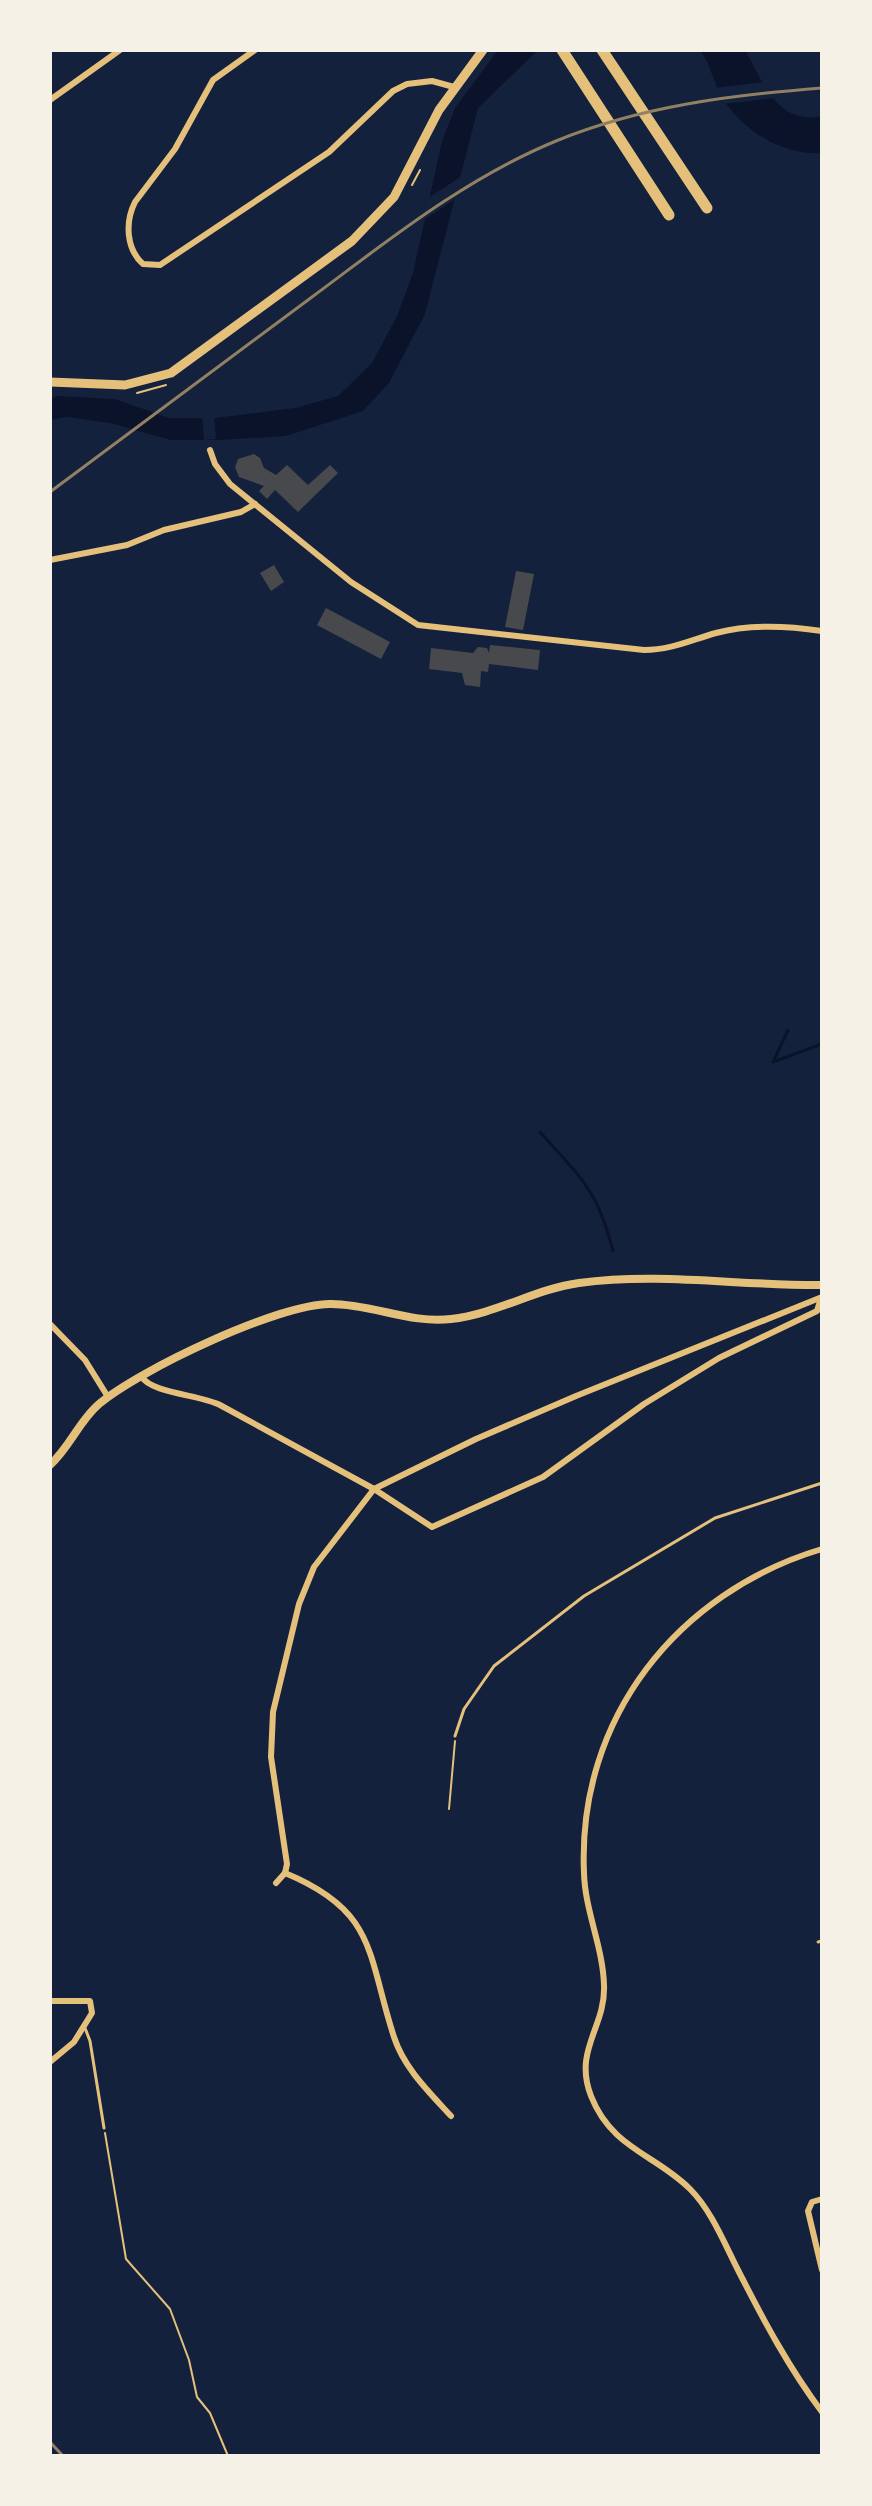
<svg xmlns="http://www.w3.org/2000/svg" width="872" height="2506" font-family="'Libre Baskerville',serif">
<rect width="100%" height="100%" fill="#14213d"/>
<g fill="#0b132b">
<path d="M498 50H538L478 108 425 314 389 383 363 411 286 436 219 440H171L110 423 67 417 50 420V400L56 396 115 399 169 418H215L295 408 338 396 372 363 397 316 413 273 442 141 455 108Z"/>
<path d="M700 50H745C763 82 777 125 822 116V153C785 156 746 133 725 102 714 86 711 65 700 50Z"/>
</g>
<g fill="#14213d">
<path d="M767 82 776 98 722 104 713 88Z"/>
<path d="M465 174 460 196 422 221 425 200Z"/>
<path d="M202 414H214L216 439 204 440Z"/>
</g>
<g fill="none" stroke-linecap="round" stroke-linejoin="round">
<g stroke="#0b132b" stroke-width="3">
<path d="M788 1030 773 1062 822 1044"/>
<path d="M540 1132C581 1178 597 1189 613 1251"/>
</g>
</g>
<g fill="#48494c">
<path d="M254 454 260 458 264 468 276 475 287 465 308 485 330 465 338 473 298 512 275 490 267 499 259 491 264 486 239 477 235 467 238 459Z"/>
<path d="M274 565 284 582 271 591 260 573Z"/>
<path d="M516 571 534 574 523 630 505 627Z"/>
<path d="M326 608 390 642 381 659 317 625Z"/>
<path d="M490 645 540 650 538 670 489 664 488 672 481 671 480 687 465 685 462 673 429 669 431 648 473 653 478 647 487 648 489 653Z"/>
</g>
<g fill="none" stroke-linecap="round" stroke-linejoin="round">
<g stroke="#e5c07b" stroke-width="2">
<path d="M412 185 420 170"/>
<path d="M137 393 166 385"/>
<path d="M449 1809 455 1741"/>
<path d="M105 2133 126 2259 170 2309 189 2360 197 2397 210 2413 228 2456"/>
</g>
<g stroke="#e5c07b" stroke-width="3">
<path d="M455 1736 464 1709 494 1666 584 1596 715 1518 822 1483"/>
<path d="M818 1942 822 1941"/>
<path d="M85 2028 90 2041 104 2128"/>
</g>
<g stroke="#e5c07b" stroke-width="6">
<path d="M255 50 213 80 175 149 135 202C125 222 126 249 143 264L160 265 329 152 393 91 407 84 432 81 454 87"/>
<path d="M50 100 120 50"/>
<path d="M210 450 215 464 230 484 351 582 418 625 644 650C671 650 691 640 716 633 749 624 789 626 822 631"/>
<path d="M50 560 127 545 164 530 241 512 255 504"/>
<path d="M50 1324 85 1360 108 1397"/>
<path d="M142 1377C151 1393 201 1395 220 1405L374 1489 432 1527 543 1477 644 1404 719 1358 817 1311 821 1298"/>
<path d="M822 1549C678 1592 577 1718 584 1873 585 1911 603 1947 604 1985 606 2027 573 2050 591 2096 612 2149 655 2154 690 2189 712 2211 725 2245 739 2272 764 2321 789 2368 822 2412"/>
<path d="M285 1873C377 1911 367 1954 394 2037 404 2068 429 2092 451 2116"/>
<path d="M276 1883 285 1873 287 1864 271 1757 273 1712 299 1604 314 1567 374 1489 476 1439 576 1396 822 1297"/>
<path d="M50 2001H90L92 2013 74 2042 50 2062"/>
<path d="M822 2199 812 2202 808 2211 822 2270"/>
</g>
<path stroke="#e5c07b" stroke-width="8" d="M50 1465C70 1447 79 1421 99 1404 139 1370 280 1303 331 1304 372 1304 411 1324 451 1319 496 1314 535 1289 579 1283 660 1272 741 1286 822 1285"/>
<path stroke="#e5c07b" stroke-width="9" d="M50 382 125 385 171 373 352 241 394 197 439 110 483 50"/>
<g stroke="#e5c07b" stroke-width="11">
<path d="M562 50 669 215"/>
<path d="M602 50 707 208"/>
</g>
<g stroke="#918062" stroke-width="3">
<path d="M50 492C138 427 225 362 312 297 390 239 466 178 556 141 641 106 732 95 822 88"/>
<path d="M50 2442 63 2456"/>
</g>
</g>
<rect width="872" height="2506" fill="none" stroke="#f6f1e7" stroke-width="104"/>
</svg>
